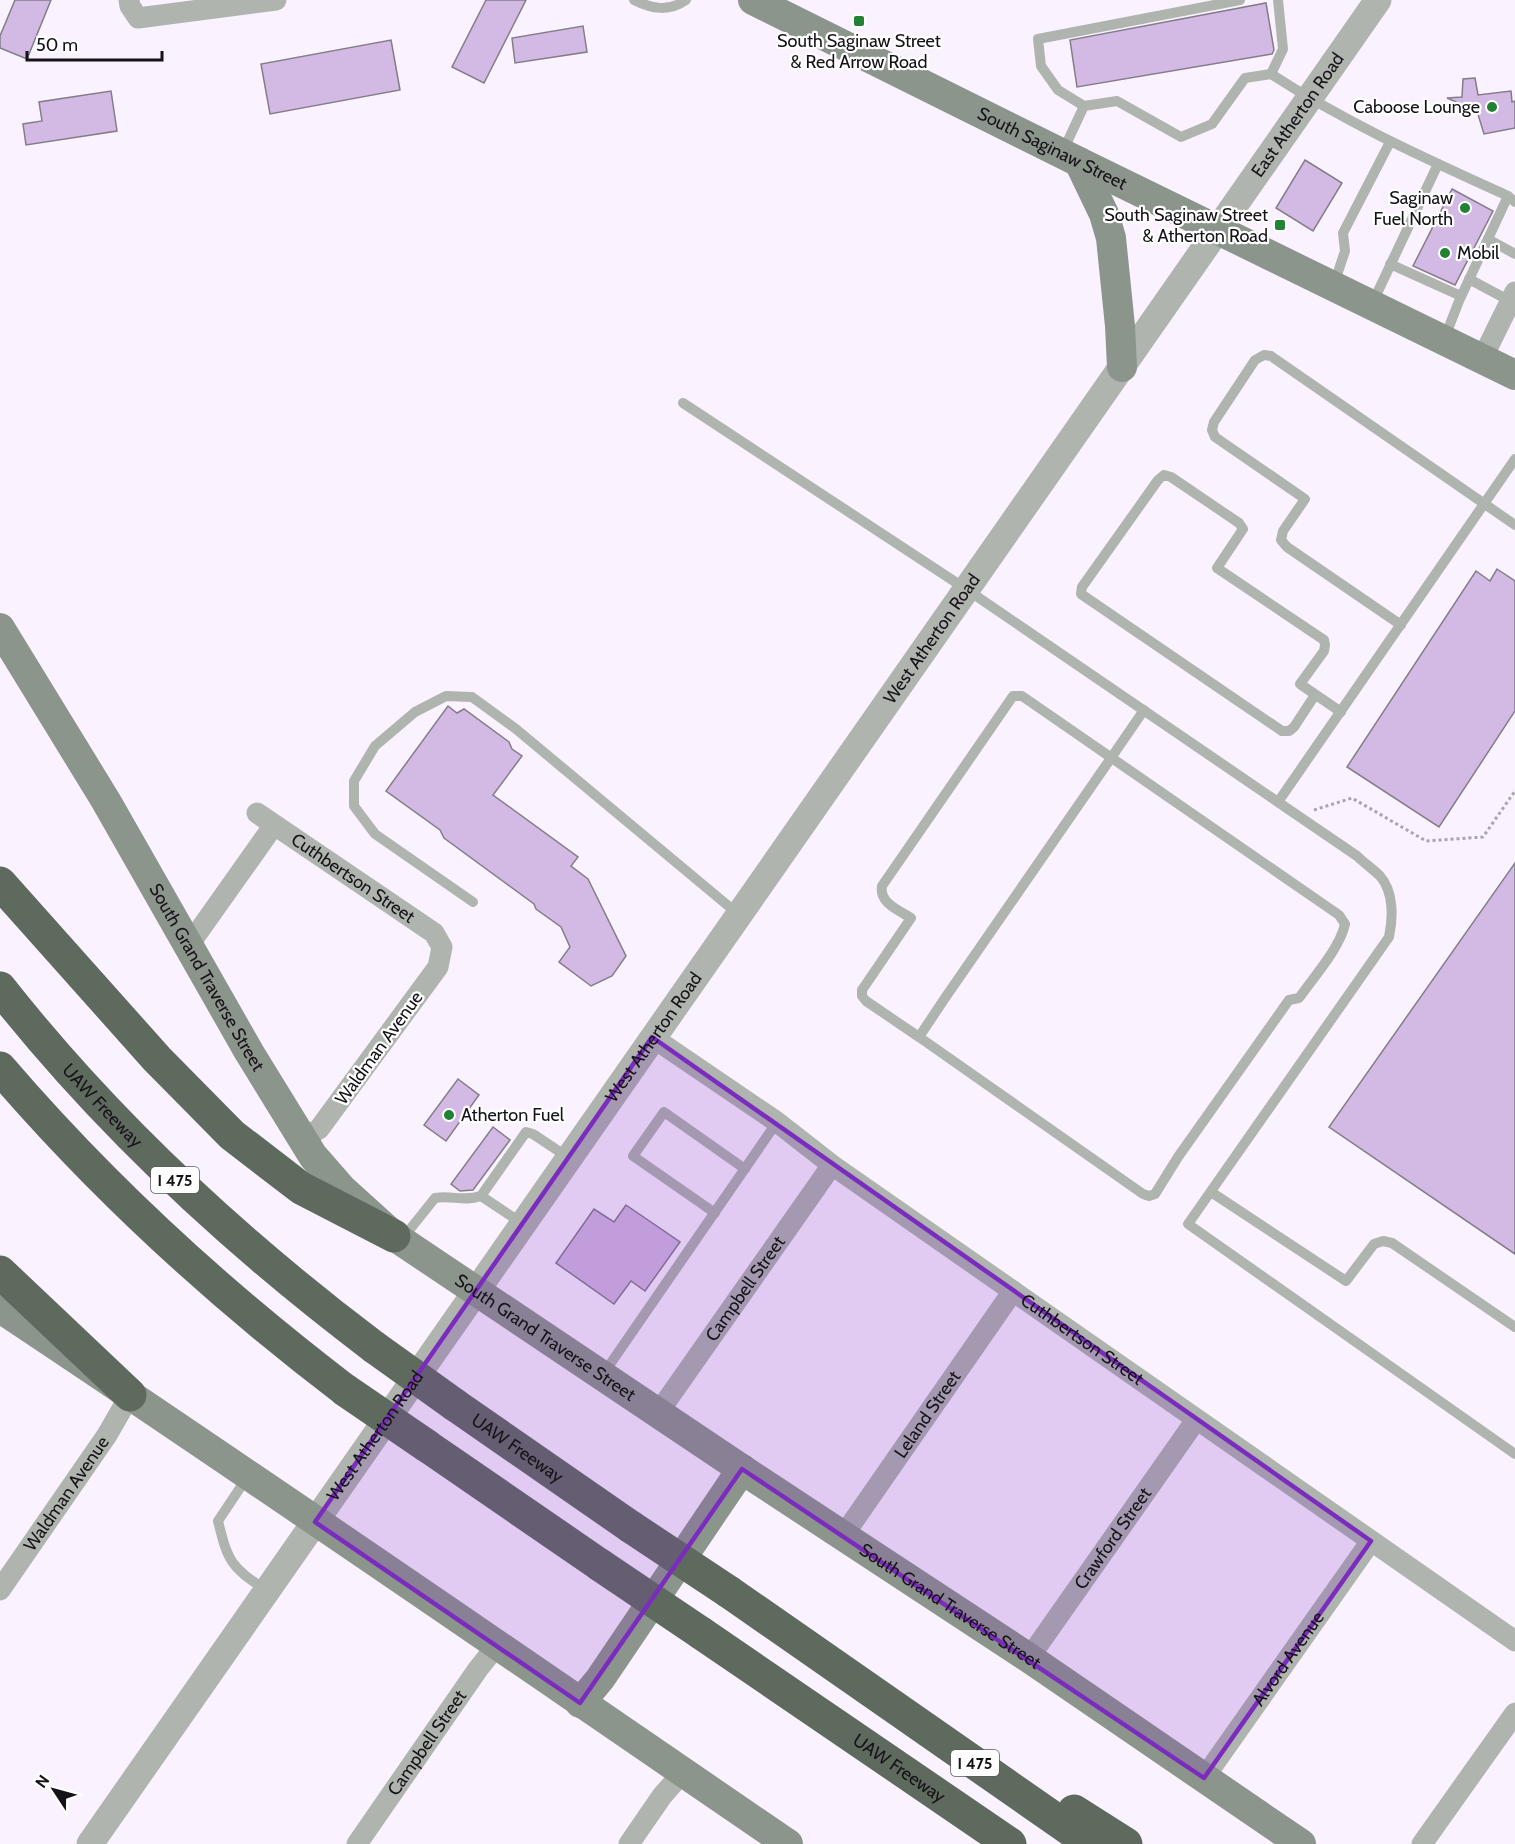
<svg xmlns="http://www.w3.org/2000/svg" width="1515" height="1844" font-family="Cabin,sans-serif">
<rect width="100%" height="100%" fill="#faf3ff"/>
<g fill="#d3bae4" stroke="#847c89" stroke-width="1.5">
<path d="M15 0H51L27 59 0 48V36Z"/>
<path d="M486 0H526L484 83 452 67Z"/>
<path d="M1266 3 1274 50 1272 54 1077 87 1070 40Z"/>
<path d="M583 26 587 52 515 63 512 38Z"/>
<path d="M391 40 400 90 270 114 261 64Z"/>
<path d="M1475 78 1478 95 1511 91 1512 102 1515 101V128L1484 134 1477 111 1447 98 1462 97 1463 79Z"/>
<path d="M111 91 117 131 26 145 23 124 42 121 39 102Z"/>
<path d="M1305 160 1342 183 1313 231 1276 208Z"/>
<path d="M1452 189 1493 211 1455 285 1413 266Z"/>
<path d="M1497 569 1515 581V711L1439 827 1347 767 1476 571 1490 581Z"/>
<path d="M448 706 457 713 464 709 509 742 512 749 522 756 493 795 578 857 571 866 588 879 626 956 612 976 591 986 559 962 570 947 561 927 536 909 534 904 444 838 440 830 386 791Z"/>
<path d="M1515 863V1254L1329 1127Z"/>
<path d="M458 1079 479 1095 446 1141 424 1125Z"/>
<path d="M493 1127 510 1140 473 1190 460 1191 451 1184Z"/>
<path d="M626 1205 680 1242 645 1291 631 1281 614 1304 556 1263 594 1209 614 1222Z"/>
</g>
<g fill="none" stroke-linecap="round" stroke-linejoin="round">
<path stroke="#aaa4ae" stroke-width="3" stroke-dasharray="3 3" stroke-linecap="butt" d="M1314 810 1352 798 1426 841 1483 837 1515 791"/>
<g stroke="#afb4af" stroke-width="10">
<path d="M634 0C652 9 669 12 686 0"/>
<path d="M1271 74 1283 49 1278 0"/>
<path d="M1084 106 1117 101 1181 137 1212 124 1245 78 1271 74C1346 123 1427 159 1508 196L1515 202"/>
<path d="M1063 151 1084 106 1058 90 1041 66 1038 39 1240 0"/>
<path d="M1488 239 1515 254"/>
<path d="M1390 264 1461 296"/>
<path d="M1469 279 1510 301"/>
<path d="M1334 284 1345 251 1343 233 1390 142"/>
<path d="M1372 304 1438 164"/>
<path d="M1445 337 1459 301 1508 196"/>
<path d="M683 403 966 589 1357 856C1364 863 1373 869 1380 876 1394 892 1393 918 1389 937L1188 1224 1515 1454"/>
<path d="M1401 625 1287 547 1281 540 1283 531 1305 499 1215 437 1212 430 1214 422 1255 360 1264 355 1271 356 1515 525"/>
<path d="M1315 695 1294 727 1289 731H1282L1081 594 1082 587 1158 480 1164 475 1171 477 1239 523 1243 529 1217 568 1324 640 1325 645 1324 651 1300 684 1341 712"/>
<path d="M1278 802 1515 459"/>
<path d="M473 902 375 834 354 806V781L375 746 415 712 446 696 472 697 516 729 738 914"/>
<path d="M919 1037 866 1001 862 996V990L911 918C899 910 879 903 882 886L1013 696H1022L1339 915 1345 924C1340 948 1313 978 1299 998L1289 1000 1178 1157 1155 1194 1149 1196 1143 1194 919 1037 945 998 1111 758 1144 710"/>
<path d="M1211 1192 1346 1281 1374 1244 1383 1241 1392 1243 1515 1327"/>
<path d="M481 1196 526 1132 533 1134 569 1158"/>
<path d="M715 1213 633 1156 664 1112 745 1169"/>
<path d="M403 1238 435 1198C453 1195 463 1202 481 1196L523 1224"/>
<path d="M604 1373 777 1122"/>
<path d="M248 1476 218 1521C228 1562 231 1567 266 1590"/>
</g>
<g stroke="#afb4af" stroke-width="21">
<path d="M129 0 130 6 138 18 276 0"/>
<path d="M1482 359 1515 292"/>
<path id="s1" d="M257 813 434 933 442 947 438 967 319 1129 302 1139"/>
<path d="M189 945 274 825"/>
<path id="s2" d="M652 1037 777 1122 832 1165 1515 1641"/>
<path id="s3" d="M658 1413 832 1165"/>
<path id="s4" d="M843 1536 1013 1291"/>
<path id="s5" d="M0 1590 107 1435 130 1395"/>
<path id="s6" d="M1029 1658 1196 1420"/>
<path id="s7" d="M1204 1778 1371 1541"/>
<path id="s8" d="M357 1844 478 1669 498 1644"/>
<path d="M629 1844 662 1796 683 1772"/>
<path d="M1422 1844 1515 1713"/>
</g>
<path stroke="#afb4af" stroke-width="27" id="s9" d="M90 1844 1378 0"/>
<g stroke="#8c958c" stroke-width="30">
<path id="s10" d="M753 0 1079 162 1515 375"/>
<path d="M1079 162 1104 214 1111 238 1120 326 1122 367"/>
<path id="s11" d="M0 628 106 801 249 1052 313 1156 341 1188 394 1236 752 1476 1029 1658 1301 1844"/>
<path d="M0 1308C265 1484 526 1665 788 1844"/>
<path d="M580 1703 600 1679 742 1469"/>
</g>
<g stroke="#5f6a5f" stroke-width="33">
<path d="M0 883 157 1059 232 1135 301 1188 394 1236"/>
<path id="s12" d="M0 988C108 1125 235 1242 374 1347"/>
<path d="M0 1068C103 1188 219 1294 345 1390"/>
<path d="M0 1272 130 1395"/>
<path id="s13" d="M455 1405 631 1527"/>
<path d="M427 1446 600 1565"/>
<path d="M729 1592 1091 1844"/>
<path id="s14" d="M701 1633 1010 1844"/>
<path d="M1074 1811 1126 1844"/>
</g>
<g stroke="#5f6a5f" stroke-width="33">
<path d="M374 1347 455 1405"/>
<path d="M345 1390 427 1446"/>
<path d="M631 1527 729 1592"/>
<path d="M600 1565 701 1633"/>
</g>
</g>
<path fill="#7b2cbf" fill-opacity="0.2" stroke="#7b2cbf" stroke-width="4.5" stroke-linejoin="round" d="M652 1037 1371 1541 1204 1778 742 1469 580 1703 315 1522Z"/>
<g fill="#228133" stroke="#fff" stroke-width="2">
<rect x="853" y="15" width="12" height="12" rx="3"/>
<circle cx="1492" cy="107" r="6"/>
<circle cx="1465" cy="208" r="6"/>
<rect x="1274" y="219" width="12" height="12" rx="3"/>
<circle cx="1445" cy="253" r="6"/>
<circle cx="449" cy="1115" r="6"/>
</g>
<g text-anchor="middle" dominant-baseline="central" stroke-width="4.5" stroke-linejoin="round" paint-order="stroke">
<g fill="#fff" stroke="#5c5a5d" stroke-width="1.5">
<rect x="151" y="1167" width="48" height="26" rx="4.5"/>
<rect x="951" y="1750" width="48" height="26" rx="4.5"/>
</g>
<g font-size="16" font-weight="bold" fill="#161318">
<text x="175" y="1180">I 475</text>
<text x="975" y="1763">I 475</text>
</g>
<g font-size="18" fill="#161318" stroke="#fff" text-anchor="end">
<text x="859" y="41" text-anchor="middle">South Saginaw Street<tspan x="859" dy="21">&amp; Red Arrow Road</tspan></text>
<text x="1480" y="107">Caboose Lounge</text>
<text x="1453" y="198">Saginaw<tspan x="1453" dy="21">Fuel North</tspan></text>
<text x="1268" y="215">South Saginaw Street<tspan x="1268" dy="21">&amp; Atherton Road</tspan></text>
<text x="1457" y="253" text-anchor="start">Mobil</text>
<text x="461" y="1115" text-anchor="start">Atherton Fuel</text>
</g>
<g font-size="18" fill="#161318" stroke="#fff">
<text stroke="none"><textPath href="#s9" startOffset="2109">East Atherton Road</textPath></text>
<text stroke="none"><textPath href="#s10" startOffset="334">South Saginaw Street</textPath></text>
<text stroke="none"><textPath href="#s9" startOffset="1470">West Atherton Road</textPath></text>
<text stroke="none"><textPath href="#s1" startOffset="116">Cuthbertson Street</textPath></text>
<text stroke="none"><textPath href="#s11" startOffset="406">South Grand Traverse Street</textPath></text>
<text stroke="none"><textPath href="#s9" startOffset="984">West Atherton Road</textPath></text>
<text transform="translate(379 1048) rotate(-54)">Waldman Avenue</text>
<text stroke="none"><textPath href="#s12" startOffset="156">UAW Freeway</textPath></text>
<text stroke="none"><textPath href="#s3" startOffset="152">Campbell Street</textPath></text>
<text stroke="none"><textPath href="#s11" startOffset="910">South Grand Traverse Street</textPath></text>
<text stroke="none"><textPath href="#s2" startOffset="526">Cuthbertson Street</textPath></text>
<text stroke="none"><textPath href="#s4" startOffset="148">Leland Street</textPath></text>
<text stroke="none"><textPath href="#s9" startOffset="498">West Atherton Road</textPath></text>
<text stroke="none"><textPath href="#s13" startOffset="76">UAW Freeway</textPath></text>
<text stroke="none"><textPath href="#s5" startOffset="117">Waldman Avenue</textPath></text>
<text stroke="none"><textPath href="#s6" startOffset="146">Crawford Street</textPath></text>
<text stroke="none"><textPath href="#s11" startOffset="1396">South Grand Traverse Street</textPath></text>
<text stroke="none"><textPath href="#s7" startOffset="146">Alvord Avenue</textPath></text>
<text stroke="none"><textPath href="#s8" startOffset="123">Campbell Street</textPath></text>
<text stroke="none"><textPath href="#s14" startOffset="240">UAW Freeway</textPath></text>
</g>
</g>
<g transform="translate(54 1790) rotate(306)" stroke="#ffffff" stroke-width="4.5" paint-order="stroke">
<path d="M0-4.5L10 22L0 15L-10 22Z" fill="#161318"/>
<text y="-9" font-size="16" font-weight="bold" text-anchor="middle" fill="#161318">N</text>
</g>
<path d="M27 51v9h135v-9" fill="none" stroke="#161318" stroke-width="3"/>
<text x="36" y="51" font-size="18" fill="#161318" stroke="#ffffff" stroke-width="4.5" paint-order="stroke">50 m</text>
</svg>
